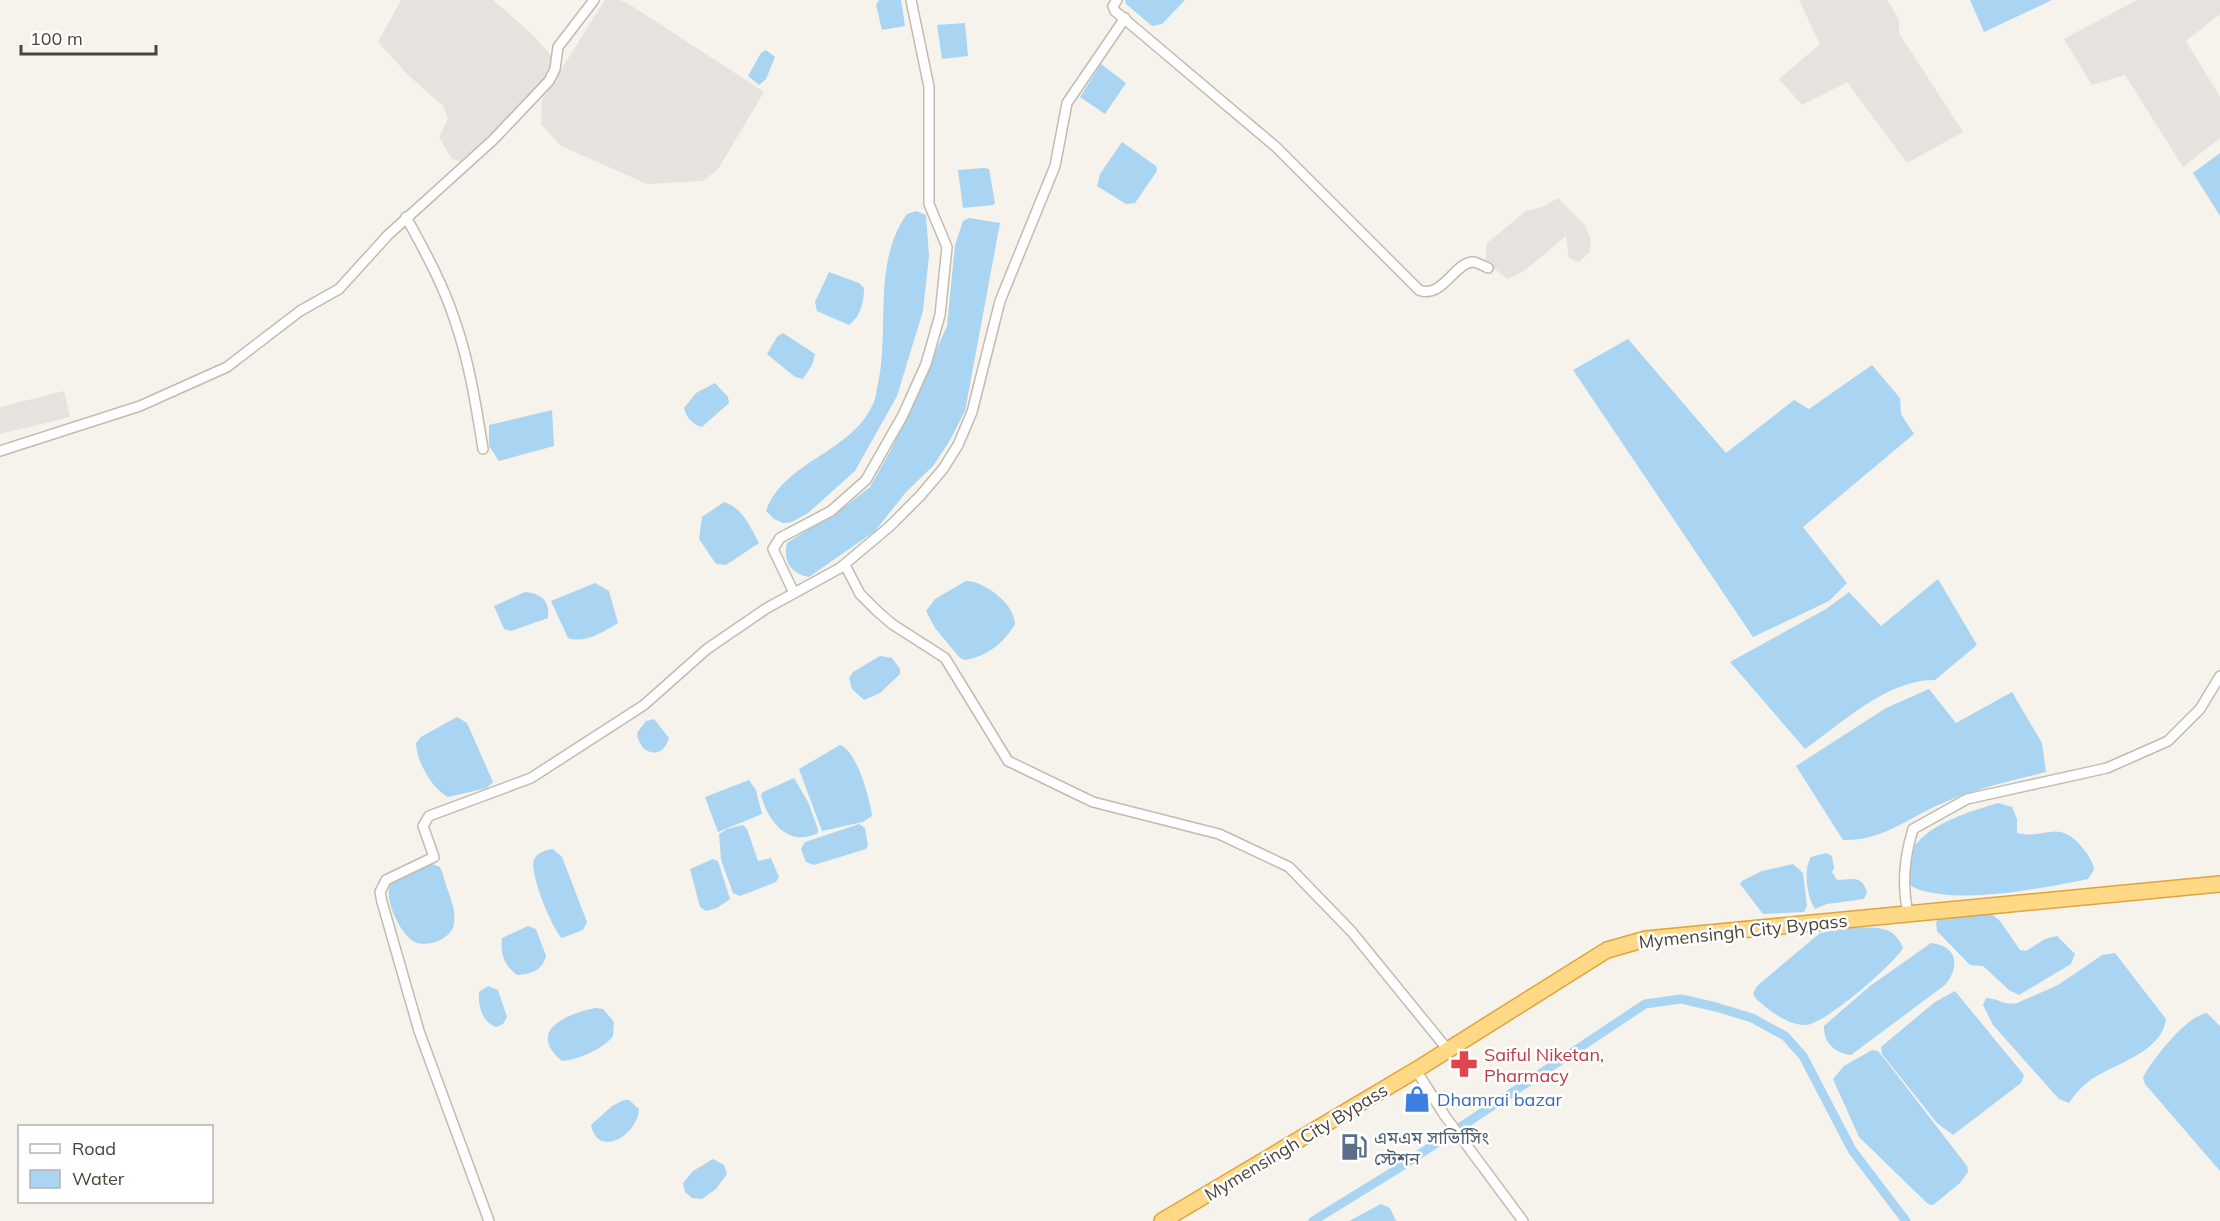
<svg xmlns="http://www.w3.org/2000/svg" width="2220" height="1221" font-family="Mulish,'Noto Sans Bengali',sans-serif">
<rect width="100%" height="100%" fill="#f6f3ec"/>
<g fill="#e6e2dd">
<path d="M401 0H493L532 34 555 60 548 80 522 108 460 161 452 159 439 137 448 119 443 106 408 75 378 42Z"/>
<path d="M605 0H620L629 4 764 92 718 169 703 181 647 184 561 146 541 124 542 100Z"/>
<path d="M1799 0H1887L1899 19V33L1963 132 1907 163 1847 82 1802 105 1779 79 1820 44Z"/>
<path d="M2137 0H2220V14L2186 41 2220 97V138L2183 167 2125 75 2092 85 2064 39Z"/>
<path d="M1558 198 1584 224 1590 237V252L1579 262 1569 258 1566 236 1524 271 1508 279 1485 262 1487 243 1526 211 1542 207Z"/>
<path d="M64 391 70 417 0 434V407Z"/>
</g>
<g fill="#a9d4f2">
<path d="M879 0H901L905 26 882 30 876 5Z"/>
<path d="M1125 0H1185L1162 24 1152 26 1126 4Z"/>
<path d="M1970 0H2052L1984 32Z"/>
<path d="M965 23 968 56 942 59 937 25Z"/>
<path d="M766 50 775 57 766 79 759 85 748 76 761 53Z"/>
<path d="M1101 64 1126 83 1105 114 1080 97Z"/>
<path d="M1122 142 1156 166 1157 171 1135 203 1126 204 1097 186 1100 174Z"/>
<path d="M2220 153V216L2193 173Z"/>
<path d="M984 168 989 169 995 203 993 205 963 208 958 170Z"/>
<path d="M916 211 926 215 929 256 923 311 897 396 855 471 808 513 792 522 783 523 774 519 766 511C783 462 850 453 872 406 876 400 876 391 878 384 890 329 872 262 907 214Z"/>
<path d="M969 218 1000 223 965 411 949 442 933 466 906 492 875 531 809 577C790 573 783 561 787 543L847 505 870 487 892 448 947 326 955 245 963 221Z"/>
<path d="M829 272 859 283 864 288C864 301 861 316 849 325L817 311 815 302Z"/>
<path d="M783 333 815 354 812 365 803 379 795 377 767 354 777 337Z"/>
<path d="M1628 339 1726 453 1794 400 1809 409 1872 365 1900 398 1901 414 1914 434 1803 527 1847 583 1829 601 1753 637 1573 370Z"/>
<path d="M715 383 728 397 729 403 702 427C693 425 686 417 684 408L696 393Z"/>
<path d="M552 410 554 446 499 461 489 446V425Z"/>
<path d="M724 502C743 508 750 527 759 543L726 565 716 564 699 539 702 517Z"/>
<path d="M1938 579 1977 645 1935 680C1888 679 1842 723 1805 749L1730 662 1826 609 1849 592 1881 626Z"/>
<path d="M966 581C985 581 1015 605 1015 624 1005 642 986 657 965 660L960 658 935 628 926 611 935 599Z"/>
<path d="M595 583 609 591 618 623C603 632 585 644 568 638L551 601Z"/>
<path d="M525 592C542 593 550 602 548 618L511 631 504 629 494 606Z"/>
<path d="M880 656 892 658 900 669V674L880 693 864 700 852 689 849 678 853 672Z"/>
<path d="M1929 689 1956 723 2012 692 2042 743 2046 772C2010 781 1970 790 1936 806 1904 821 1880 841 1843 840L1796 766 1886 708Z"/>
<path d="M457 717 467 723 493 782 487 788 448 797C432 789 416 760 416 743L421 737Z"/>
<path d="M654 719 669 738C663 761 639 755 637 733L646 721Z"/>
<path d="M840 745C857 751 870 799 872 816L863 822 822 831 799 769Z"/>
<path d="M794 778 808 802 818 829V833C788 848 768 821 761 795L763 792Z"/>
<path d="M749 780 756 790 762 814 718 832 705 797Z"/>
<path d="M1998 803 2012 807 2017 819V833C2045 840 2057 819 2080 845 2086 852 2093 860 2094 870L2088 879C2043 888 1952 907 1911 886 1892 833 1960 815 1998 803Z"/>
<path d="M859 824 865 828 868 846 866 849 814 865 806 862 801 849 805 842Z"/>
<path d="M743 825 747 829 758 861 771 858 779 877 776 882 740 896 733 893 721 860 719 834 727 829Z"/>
<path d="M553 849 562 857 587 922 583 930 562 938C552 929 529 872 534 860 537 852 546 850 553 849Z"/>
<path d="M1826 853 1832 856 1834 868 1832 872 1837 880C1852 880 1861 874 1867 892L1864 899 1827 904 1815 909C1807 897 1803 869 1811 857Z"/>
<path d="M713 859 718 861 730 899 717 908 706 911 700 907 690 869Z"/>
<path d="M432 864 440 867 443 874C446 890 457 907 454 923 453 939 425 949 413 941 399 932 380 893 393 879 402 871 421 866 432 864Z"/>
<path d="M1793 864 1803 873 1807 906 1804 912 1763 914 1740 884 1742 881 1762 871Z"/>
<path d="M1990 913 2000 921 2020 950 2026 951 2045 939 2057 936 2075 954 2071 964 2019 995 2009 990 1983 966 1970 965 1937 931 1936 922 1939 918Z"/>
<path d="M528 926 536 929 546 956C542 971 531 974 517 975 504 965 500 954 502 938Z"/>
<path d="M1849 928C1873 928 1893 923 1903 948 1894 964 1823 1026 1805 1025 1787 1025 1769 1010 1756 999L1753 994 1757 986 1820 933Z"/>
<path d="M1931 943C1958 946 1960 967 1945 985L1851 1055C1835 1054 1823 1042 1824 1026L1870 986Z"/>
<path d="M2115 953 2166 1019C2162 1052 2116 1063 2092 1079 2083 1085 2075 1094 2069 1103L2059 1099 1993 1025 1983 1005 1986 998C1997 998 2005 1006 2017 1003L2058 985 2102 955Z"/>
<path d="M488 986 498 990 507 1017 503 1024 496 1027C482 1022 478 1006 479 992Z"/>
<path d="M1955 991 2024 1075 2021 1083 1953 1135 1937 1123 1882 1054 1881 1047 1935 1002Z"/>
<path d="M595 1008 603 1009 614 1022 613 1036C602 1050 579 1059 562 1061 526 1031 566 1014 595 1008Z"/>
<path d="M2207 1013 2220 1026V1171L2145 1084 2143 1077C2153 1059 2186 1016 2207 1013Z"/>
<path d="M1872 1050 1878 1051 1887 1062 1967 1166 1968 1172 1960 1183 1933 1205 1928 1204 1859 1137 1833 1079 1844 1066Z"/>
<path d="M624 1100H629L639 1109C637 1137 597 1158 591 1125L612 1106Z"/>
<path d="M713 1159 724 1165 727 1174 716 1189 702 1199 692 1198 685 1192 683 1183 693 1171Z"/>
<path d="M1381 1204 1390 1208 1396 1221H1349Z"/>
</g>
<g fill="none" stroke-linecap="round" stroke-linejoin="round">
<path stroke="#a9d4f2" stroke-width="9" d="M1313 1221 1399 1168 1645 1004 1681 999 1716 1007 1752 1018 1785 1036 1803 1056 1852 1150 1906 1221"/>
<defs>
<g id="minor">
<path d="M1117 0 1113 6 1115 11 1276 147 1419 290C1442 300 1456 260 1474 262 1478 263 1484 266 1488 268"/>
<path d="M406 217C424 250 442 282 454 318 469 360 476 405 483 449"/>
<path d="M0 451 140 406 227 367 300 311 339 289 388 235 493 140 549 81 555 69 558 47 594 0"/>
<path d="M845 565 860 594 877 611 892 624 945 658 1008 761 1093 802 1219 834 1289 867 1352 932 1448 1050"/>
<path d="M794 593 773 549 780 538 831 511 866 480 903 415 926 364 940 315 947 247 929 204V87L911 0"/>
<path d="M1908 914C1902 884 1904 859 1913 829L1967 799 2107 768 2168 741 2200 709 2220 676"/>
<path d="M1416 1070 1445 1116 1523 1221"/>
<path d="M489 1221 419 1031 382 902 380 892 386 880 434 857 423 826 429 816 531 778 644 705 707 649 767 608 840 568 889 527 920 496 943 469 958 445 972 412 1000 301 1055 166 1067 103 1125 18"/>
</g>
<path id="trunk" d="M1162 1221 1416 1070 1607 950 1646 939 2220 884"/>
</defs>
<use href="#minor" stroke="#c2bbae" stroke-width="12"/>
<use href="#trunk" stroke="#e0a43c" stroke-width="18"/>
<use href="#minor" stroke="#fff" stroke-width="9"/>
<use href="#trunk" stroke="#ffd985" stroke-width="15"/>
</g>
<defs>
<symbol id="pharmacy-bare" viewBox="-9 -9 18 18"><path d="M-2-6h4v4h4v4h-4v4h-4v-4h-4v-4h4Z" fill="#e0444e" stroke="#fff" stroke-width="2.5" paint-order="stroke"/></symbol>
<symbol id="shop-bare" viewBox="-9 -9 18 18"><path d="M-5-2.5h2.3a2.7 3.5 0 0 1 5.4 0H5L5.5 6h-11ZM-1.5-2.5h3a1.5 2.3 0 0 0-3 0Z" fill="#3f7fe0" stroke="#fff" stroke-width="2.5" paint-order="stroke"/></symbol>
<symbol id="fuel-bare" viewBox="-9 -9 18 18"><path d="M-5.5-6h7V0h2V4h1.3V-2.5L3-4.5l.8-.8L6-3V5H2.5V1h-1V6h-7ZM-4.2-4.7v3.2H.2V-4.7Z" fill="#5c6f8a" stroke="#fff" stroke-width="2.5" paint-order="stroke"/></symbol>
</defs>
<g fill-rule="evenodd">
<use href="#pharmacy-bare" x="1445" y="1045" width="38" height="38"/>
<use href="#shop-bare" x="1398" y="1080" width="38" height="38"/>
<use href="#fuel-bare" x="1335" y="1128" width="38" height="38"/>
</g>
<g text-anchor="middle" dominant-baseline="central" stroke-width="5" stroke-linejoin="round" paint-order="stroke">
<g font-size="18" fill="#4b4439" stroke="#fff">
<text transform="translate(1743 931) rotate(-6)">Mymensingh City Bypass</text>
<text transform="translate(1296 1142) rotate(-31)">Mymensingh City Bypass</text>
</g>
<g font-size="18" fill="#be3a42" stroke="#fff" text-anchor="start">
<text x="1484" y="1054">Saiful Niketan,<tspan x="1484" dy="21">Pharmacy</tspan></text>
</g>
<g font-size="18" fill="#366cbe" stroke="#fff" text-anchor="start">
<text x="1437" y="1099">Dhamrai bazar</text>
</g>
<g font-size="18" fill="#4e5e75" stroke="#fff" text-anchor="start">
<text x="1374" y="1137">এমএম সাভ‌িসি‌িং<tspan x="1374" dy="21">স্ট‌েশন</tspan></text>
</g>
</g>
<rect x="18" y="1125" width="195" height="78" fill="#ffffff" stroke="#b7b4b0" stroke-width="1.5"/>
<rect x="30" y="1144" width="30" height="9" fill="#ffffff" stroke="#b7b4b0" stroke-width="1.5"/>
<text x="72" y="1155" font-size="18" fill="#4b4439">Road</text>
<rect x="30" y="1170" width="30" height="18" fill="#a9d4f2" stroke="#b7b4b0" stroke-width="1.5"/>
<text x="72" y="1185" font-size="18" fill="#4b4439">Water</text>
<path d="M21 45v9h135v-9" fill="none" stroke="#4b4439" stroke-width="3"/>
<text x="30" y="45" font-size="18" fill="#4b4439" stroke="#ffffff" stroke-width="4.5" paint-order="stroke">100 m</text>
</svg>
